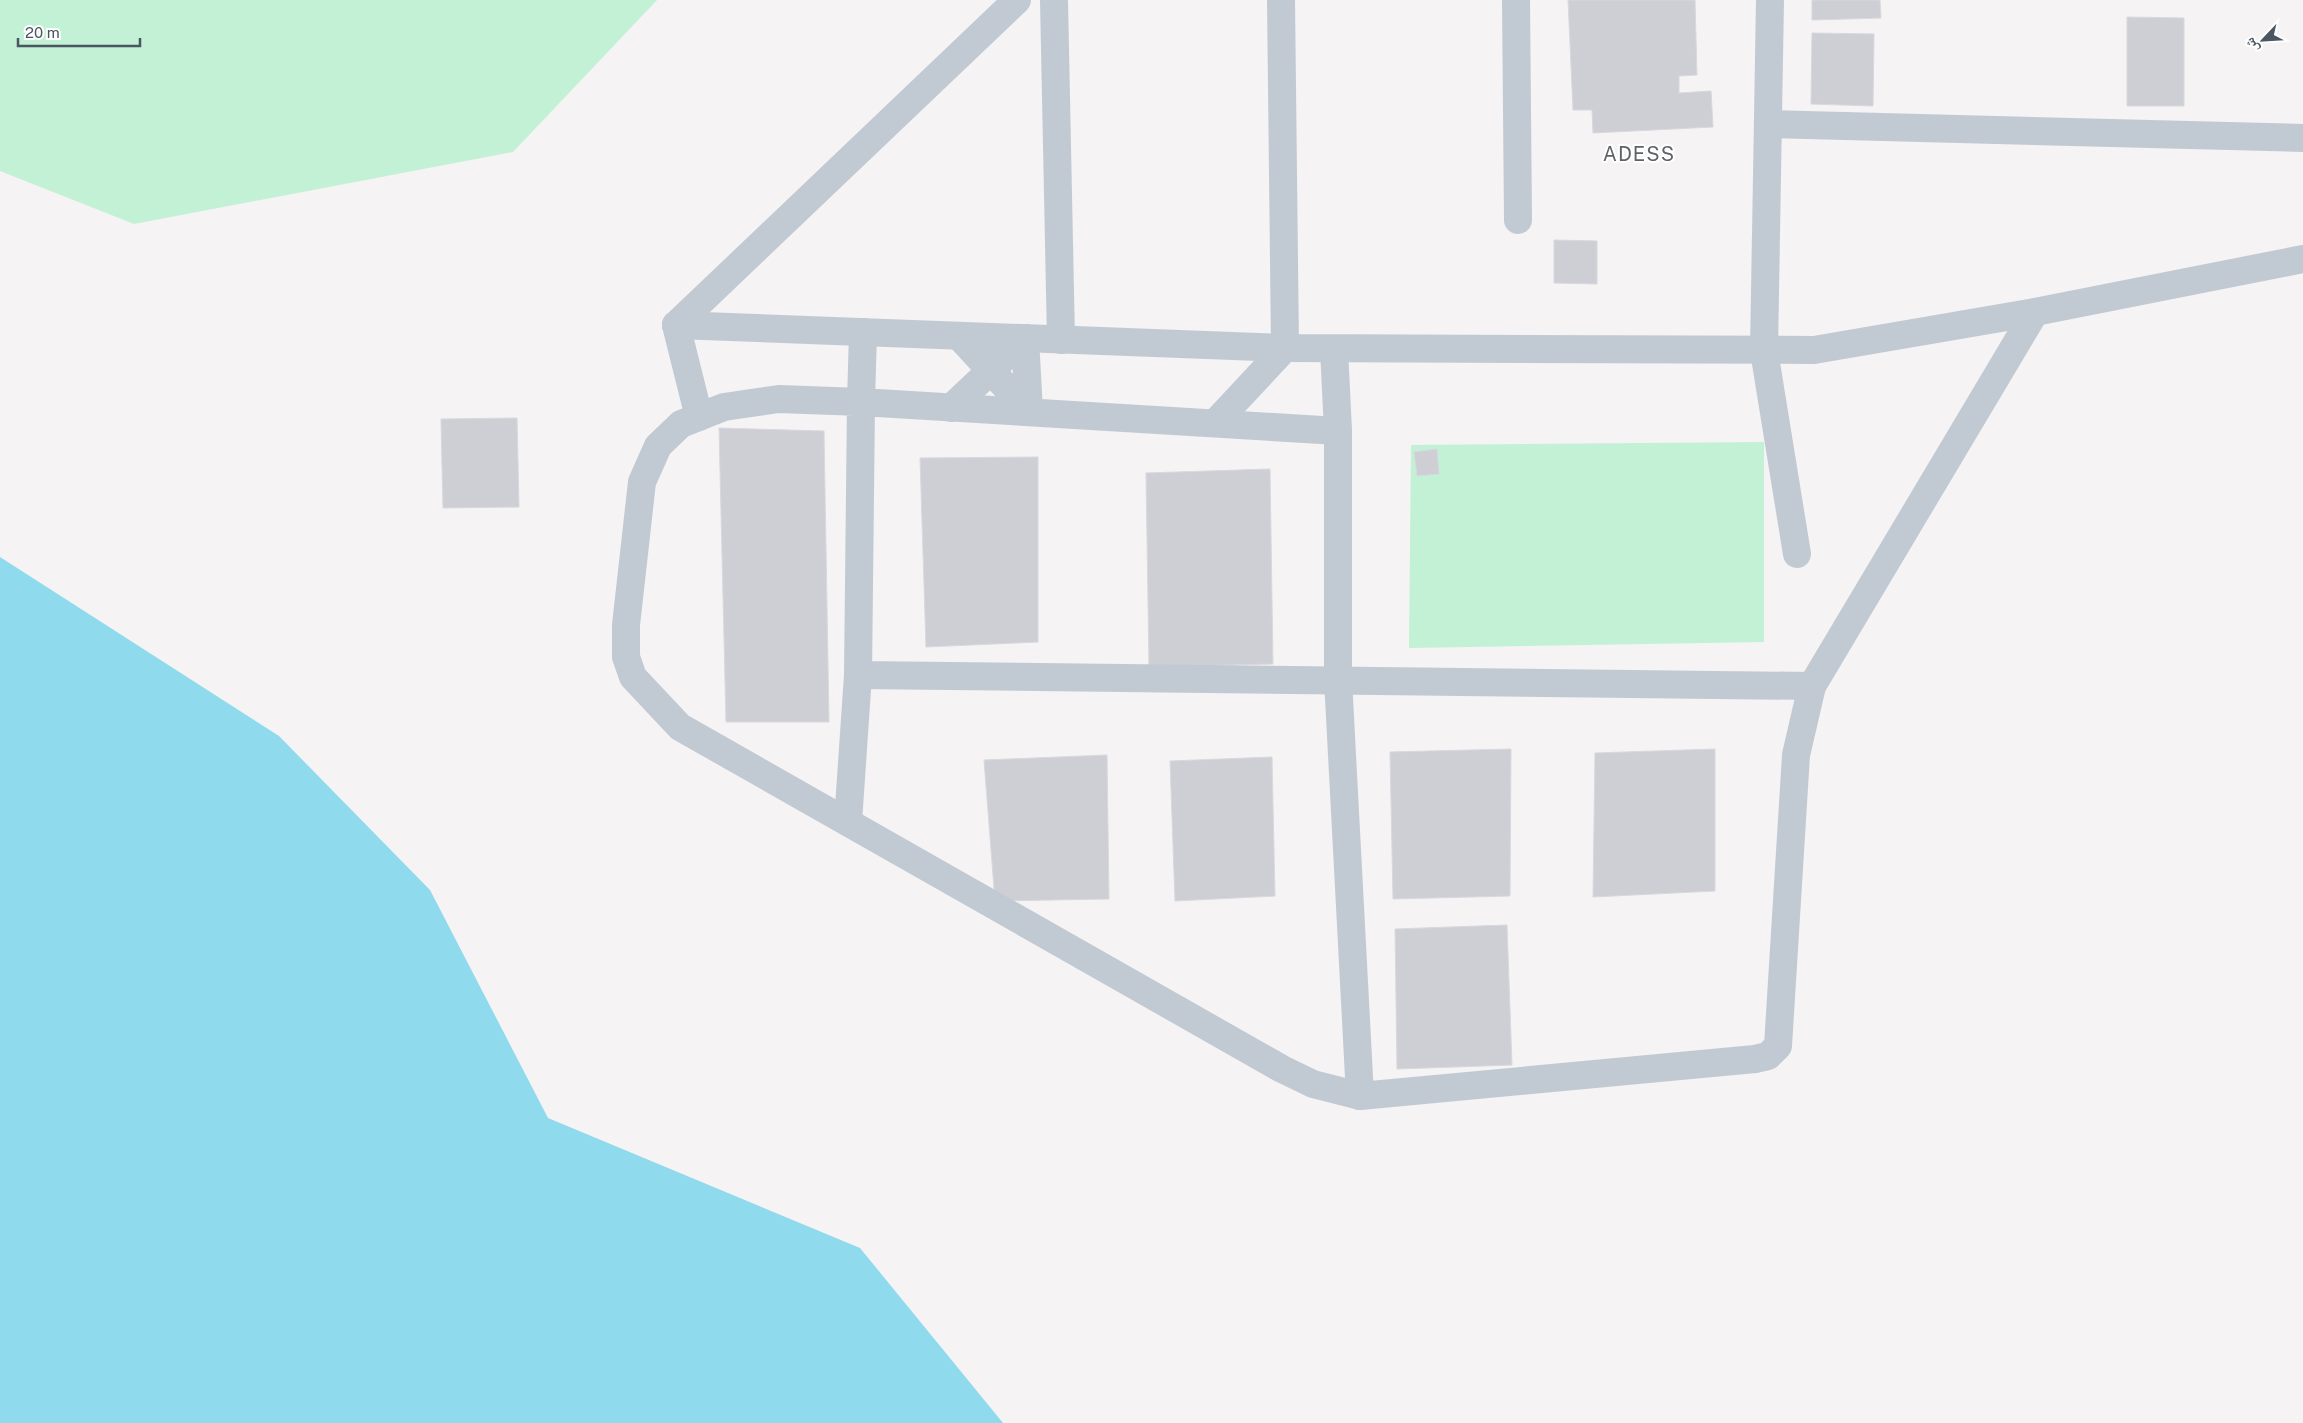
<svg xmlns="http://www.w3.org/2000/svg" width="2303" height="1423" font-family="'Public Sans','Noto Naskh Arabic',sans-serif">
<rect width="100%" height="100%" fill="#f5f3f3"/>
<g fill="#c3f1d5">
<path d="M0 0H657L513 152 134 224 0 171Z"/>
<path d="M1764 442V642L1409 648 1411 445Z"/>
</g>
<path fill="#90daee" d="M0 557 279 736 430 890 548 1118 860 1248 1003 1423H0Z"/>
<g fill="#cdcfd5" stroke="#d7d9de">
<path d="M1568 0H1695L1697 75 1679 76V93L1711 91 1713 127 1593 133 1592 110H1573Z"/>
<path d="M1812 0H1880L1881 18 1812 20Z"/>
<path d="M2127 17 2184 18V106H2127Z"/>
<path d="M1812 33 1874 34 1873 106 1811 104Z"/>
<path d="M1554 240 1597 241V284L1554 283Z"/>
<path d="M517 418 519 507 443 508 441 419Z"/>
<path d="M719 428 824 431 829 722H726Z"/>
<path d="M1437 449 1439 474 1417 476 1414 452Z"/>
<path d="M1038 457V642L926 647 920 458Z"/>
<path d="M1270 469 1273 664 1149 667 1146 473Z"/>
<path d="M1511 749 1510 896 1393 899 1390 752Z"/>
<path d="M1715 749V891L1593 897 1595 753Z"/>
<path d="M1107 755 1109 899 995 901 984 760Z"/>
<path d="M1272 757 1275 896 1175 901 1170 761Z"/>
<path d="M1507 925 1512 1065 1397 1069 1395 929Z"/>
</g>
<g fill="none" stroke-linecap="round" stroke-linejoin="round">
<g stroke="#c1cad2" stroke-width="28">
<path d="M1054 0 1061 340"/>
<path d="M1516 0 1518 220"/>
<path d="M1770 0 1764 351 1797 554"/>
<path d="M1768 124 2303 138"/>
<path d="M676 325 1285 348 1814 350 2035 312 2303 259"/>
<path d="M676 325 1017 0"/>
<path d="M676 325 699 417"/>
<path d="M863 332 861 402 779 399 724 407 681 424 658 446 642 482 626 625V657L633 677 680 727 1282 1069 1313 1084 1360 1096 1755 1059 1768 1056 1778 1046 1796 755 1812 686 858 675 861 402 1338 431"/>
<path d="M959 336 1029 412 1025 338"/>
<path d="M1334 349 1338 431V679L1360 1096"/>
<path d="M951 408 1025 338"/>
<path d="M1215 423 1285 348 1281 0"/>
<path d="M1812 686 2035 312"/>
<path d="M848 822 858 675"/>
</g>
</g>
<g text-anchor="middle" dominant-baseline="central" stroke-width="4" stroke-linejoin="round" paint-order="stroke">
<g font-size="20" letter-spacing="1" fill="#5f6368" stroke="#fff">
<text x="1639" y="154">ADESS</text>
</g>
</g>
<g transform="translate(2263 40) rotate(245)" stroke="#ffffff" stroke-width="4" paint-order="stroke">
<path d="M0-4L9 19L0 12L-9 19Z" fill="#4a5661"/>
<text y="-8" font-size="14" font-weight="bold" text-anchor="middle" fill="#4a5661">ش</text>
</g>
<path d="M18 38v8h122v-8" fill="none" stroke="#4a5661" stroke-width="2.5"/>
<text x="25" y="38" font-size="15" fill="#4a5661" stroke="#ffffff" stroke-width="4" paint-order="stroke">20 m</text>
</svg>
